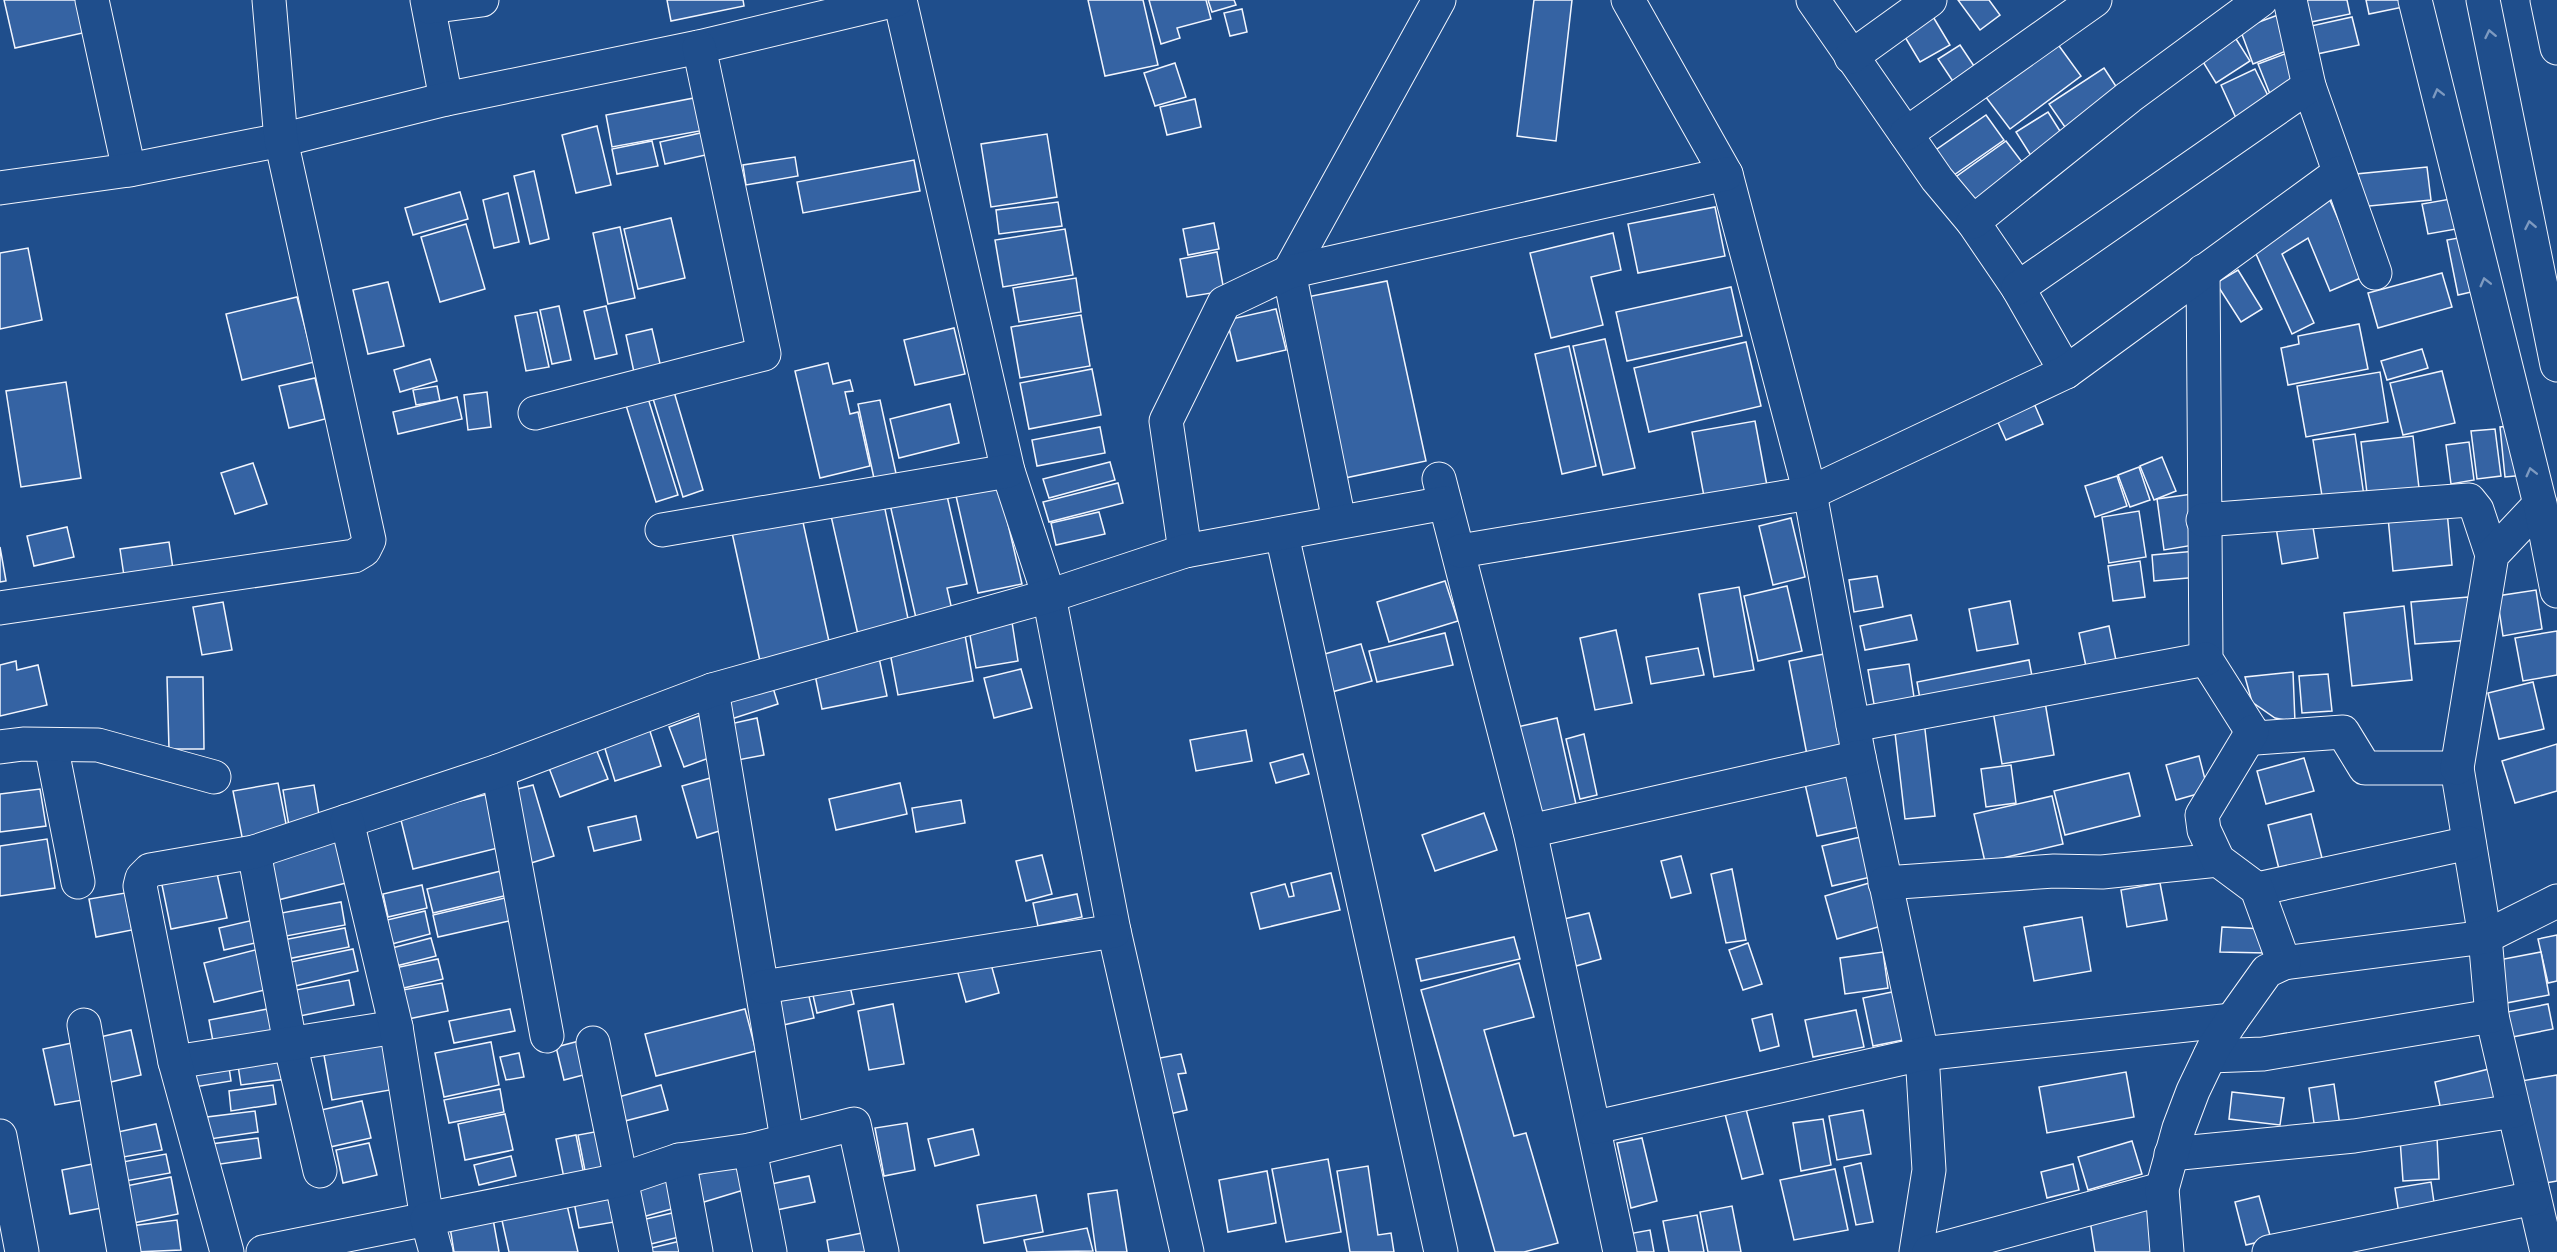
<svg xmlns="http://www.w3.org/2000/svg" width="2557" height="1252" font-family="Ubuntu,sans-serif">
<rect width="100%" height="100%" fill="#1f4e8c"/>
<g fill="#3563a3" stroke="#f2f6ff" stroke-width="1.5">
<path d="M4 0H79L87 32 15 48Z"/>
<path d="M667 0H743L744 6 671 21Z"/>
<path d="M1088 0H1143L1158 65 1105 76Z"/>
<path d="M1149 0H1206L1211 19 1177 28 1180 38 1161 44Z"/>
<path d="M1208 0H1234L1236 5 1212 12Z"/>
<path d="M1534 0H1572L1556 141 1517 136Z"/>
<path d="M1958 0H1989L2000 15 1980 30Z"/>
<path d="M2306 0H2347L2350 14 2311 22Z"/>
<path d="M2366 0H2406L2408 6 2369 14Z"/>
<path d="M1242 9 1247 32 1230 36 1224 13Z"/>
<path d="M1932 15 1950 45 1920 62 1902 32Z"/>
<path d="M2278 15 2291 49 2253 64 2240 29Z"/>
<path d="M2352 17 2359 45 2317 54 2311 26Z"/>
<path d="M2231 31 2250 61 2216 83 2197 52Z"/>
<path d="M2054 39 2081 76 2010 129 1982 92Z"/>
<path d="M1960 45 1978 72 1956 86 1938 59Z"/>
<path d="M2290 52 2302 82 2270 94 2258 64Z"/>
<path d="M1175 63 1186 97 1155 106 1144 73Z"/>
<path d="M2104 68 2121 94 2067 130 2049 104Z"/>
<path d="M2255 69 2271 102 2236 118 2221 85Z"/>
<path d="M699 97 705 130 612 147 606 115Z"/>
<path d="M1195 99 1201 127 1167 135 1160 107Z"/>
<path d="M2048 112 2065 139 2033 159 2016 132Z"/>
<path d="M1986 115 2004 140 1944 182 1927 156Z"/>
<path d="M597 126 611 185 576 193 562 135Z"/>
<path d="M705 132 710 154 665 164 660 142Z"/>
<path d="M1047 134 1057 197 991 207 981 144Z"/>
<path d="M652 141 658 166 617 174 612 149Z"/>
<path d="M2006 141 2025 166 1968 207 1950 181Z"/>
<path d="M795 157 798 176 746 185 743 165Z"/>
<path d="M914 160 920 191 803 213 797 182Z"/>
<path d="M2427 167 2431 200 2359 207 2356 174Z"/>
<path d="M534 171 549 239 530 244 514 176Z"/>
<path d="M2326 191 2363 277 2330 291 2308 238 2282 254 2314 323 2292 334 2252 245Z"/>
<path d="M460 192 468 219 413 235 405 208Z"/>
<path d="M508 193 519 242 494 248 483 200Z"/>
<path d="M2456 198 2462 228 2428 234 2422 204Z"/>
<path d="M1058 202 1062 226 999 234 996 210Z"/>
<path d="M1715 207 1725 256 1638 273 1628 224Z"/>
<path d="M671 218 685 278 638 289 624 229Z"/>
<path d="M1214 223 1219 249 1188 255 1183 229Z"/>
<path d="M466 224 485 289 440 302 421 237Z"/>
<path d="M620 227 635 298 608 304 593 233Z"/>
<path d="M1065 229 1073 275 1003 287 995 240Z"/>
<path d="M1613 233 1621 270 1591 277 1603 325 1551 338 1530 253Z"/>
<path d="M2469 236 2480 290 2458 295 2447 240Z"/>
<path d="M28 248 42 320 0 329V253Z"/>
<path d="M1217 252 1224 291 1187 297 1180 259Z"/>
<path d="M2238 270 2262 309 2241 322 2216 283Z"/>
<path d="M2442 273 2452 307 2378 328 2368 293Z"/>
<path d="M1076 278 1081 312 1019 322 1013 288Z"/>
<path d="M1387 281 1426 461 1345 478 1307 297Z"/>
<path d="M388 282 404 346 368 354 353 290Z"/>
<path d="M1731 287 1742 336 1627 361 1616 312Z"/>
<path d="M297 297 314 362 242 380 226 314Z"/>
<path d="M559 306 571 360 552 364 540 310Z"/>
<path d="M606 306 617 354 595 359 584 311Z"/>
<path d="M1276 309 1286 350 1237 361 1227 320Z"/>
<path d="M537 312 549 367 526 371 515 316Z"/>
<path d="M1081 315 1090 366 1020 378 1011 327Z"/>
<path d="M2359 324 2368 369 2288 385 2281 348 2299 344 2298 336Z"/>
<path d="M954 328 965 374 915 385 904 340Z"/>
<path d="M652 329 662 372 635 377 626 335Z"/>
<path d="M1605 339 1635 468 1603 475 1573 346Z"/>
<path d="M1746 342 1761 406 1649 432 1634 368Z"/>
<path d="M1569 346 1596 466 1562 474 1535 354Z"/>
<path d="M2422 349 2428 368 2387 380 2381 361Z"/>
<path d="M430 359 437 381 400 392 394 370Z"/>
<path d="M828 363 833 384 850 380 853 391 845 392 850 414 858 412 870 466 820 478 795 371Z"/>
<path d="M1092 369 1101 415 1029 429 1020 383Z"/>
<path d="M2442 371 2455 423 2403 435 2390 383Z"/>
<path d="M2380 372 2388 422 2306 437 2297 386Z"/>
<path d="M315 378 325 419 289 428 279 386Z"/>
<path d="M66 382 81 478 21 487 6 391Z"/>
<path d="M672 385 703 490 683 497 651 392Z"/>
<path d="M437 386 440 401 416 405 413 390Z"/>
<path d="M487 392 491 427 468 430 464 395Z"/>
<path d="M647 395 678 495 656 502 625 402Z"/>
<path d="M457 397 462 419 398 434 393 412Z"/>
<path d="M880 400 897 478 875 483 858 404Z"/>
<path d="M2033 401 2043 424 2006 440 1996 418Z"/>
<path d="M950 404 959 443 899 458 890 419Z"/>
<path d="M1755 421 1768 491 1705 502 1692 432Z"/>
<path d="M2519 425 2525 475 2505 477 2500 427Z"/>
<path d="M1100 427 1105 453 1037 466 1032 440Z"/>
<path d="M2495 429 2501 476 2477 479 2471 431Z"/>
<path d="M2355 434 2364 496 2323 502 2313 440Z"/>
<path d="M2413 436 2419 488 2367 493 2361 442Z"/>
<path d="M2469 442 2474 480 2451 484 2446 445Z"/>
<path d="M2162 457 2176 491 2154 500 2140 466Z"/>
<path d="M1110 462 1115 480 1049 498 1043 479Z"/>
<path d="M253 463 267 504 235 514 221 473Z"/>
<path d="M2139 467 2150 500 2130 507 2118 475Z"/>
<path d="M2117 476 2127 506 2095 517 2085 486Z"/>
<path d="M997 477 1022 584 978 593 954 487Z"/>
<path d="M1118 483 1123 503 1049 522 1043 502Z"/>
<path d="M945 487 967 584 947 588 952 610 916 618 889 500Z"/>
<path d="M2192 494 2200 544 2164 550 2157 499Z"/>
<path d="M882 495 910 628 859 639 829 507Z"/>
<path d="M2139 511 2146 557 2109 563 2102 517Z"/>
<path d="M2447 511 2452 565 2393 571 2388 517Z"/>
<path d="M1099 512 1105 534 1056 545 1051 523Z"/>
<path d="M801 513 830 646 760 661 731 528Z"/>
<path d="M2311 515 2318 558 2282 564 2275 521Z"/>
<path d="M1791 518 1805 577 1773 585 1759 526Z"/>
<path d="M67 527 74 557 34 566 27 536Z"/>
<path d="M169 542 173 569 124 576 120 549Z"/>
<path d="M0 547 6 581 0 582Z"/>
<path d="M2196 551 2199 577 2154 581 2152 555Z"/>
<path d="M2140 561 2145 597 2113 601 2108 566Z"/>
<path d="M1877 576 1883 607 1854 612 1849 580Z"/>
<path d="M1445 581 1458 621 1389 642 1377 602Z"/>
<path d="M1787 586 1802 651 1758 661 1744 596Z"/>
<path d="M1739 587 1754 670 1714 677 1699 594Z"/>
<path d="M2536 590 2542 629 2503 636 2497 596Z"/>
<path d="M2468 597 2472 640 2415 644 2411 602Z"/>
<path d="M2010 601 2018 644 1977 651 1969 609Z"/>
<path d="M223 602 232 650 202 655 193 607Z"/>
<path d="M2404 606 2412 680 2352 686 2344 613Z"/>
<path d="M1911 615 1917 640 1865 650 1860 626Z"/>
<path d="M1012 622 1018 661 976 668 969 630Z"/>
<path d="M2109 626 2118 670 2088 676 2079 633Z"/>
<path d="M964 629 973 681 898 695 888 642Z"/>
<path d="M1616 630 1632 703 1595 710 1580 638Z"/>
<path d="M2557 631V675L2523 681 2515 638Z"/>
<path d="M1445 633 1453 665 1377 682 1369 651Z"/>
<path d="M1361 644 1372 681 1321 695 1310 658Z"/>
<path d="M877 648 887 696 822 709 813 665Z"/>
<path d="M1698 648 1704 675 1651 684 1646 657Z"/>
<path d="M1829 653 1848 747 1807 755 1789 661Z"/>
<path d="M2029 660 2034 687 1922 710 1917 682Z"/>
<path d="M16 661 17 670 38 665 47 705 0 716V665Z"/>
<path d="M1909 664 1915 704 1875 710 1868 670Z"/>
<path d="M1021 669 1032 708 994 718 984 678Z"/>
<path d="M2293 672 2295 722 2275 718 2252 702 2245 677Z"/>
<path d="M2328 674 2332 711 2302 713 2299 676Z"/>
<path d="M167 677H203L204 749H169Z"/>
<path d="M770 678 778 704 725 721 716 694Z"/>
<path d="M2533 682 2544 729 2499 739 2488 693Z"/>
<path d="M2045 702 2054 755 2002 764 1993 711Z"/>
<path d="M704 714 720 754 684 767 669 727Z"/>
<path d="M757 718 764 755 738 760 730 724Z"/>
<path d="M1557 718 1577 809 1533 818 1513 728Z"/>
<path d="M1924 721 1935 816 1905 819 1894 724Z"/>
<path d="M648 725 661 766 615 781 602 739Z"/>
<path d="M1246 730 1252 761 1196 771 1190 740Z"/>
<path d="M1584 734 1597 795 1580 799 1566 739Z"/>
<path d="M593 741 608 779 560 797 546 760Z"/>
<path d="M2557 744V791L2515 803 2502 761Z"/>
<path d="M1303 754 1309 774 1276 783 1270 763Z"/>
<path d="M2199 756 2208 791 2176 800 2166 765Z"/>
<path d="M2304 758 2314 791 2266 804 2257 771Z"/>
<path d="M2011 765 2016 803 1986 807 1981 769Z"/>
<path d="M1855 773 1868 825 1817 836 1805 784Z"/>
<path d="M2129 773 2140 816 2065 835 2054 791Z"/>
<path d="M714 777 729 828 697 838 682 786Z"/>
<path d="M278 783 288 834 243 842 233 791Z"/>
<path d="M900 783 907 814 836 830 829 799Z"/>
<path d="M314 785 320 821 289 826 283 790Z"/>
<path d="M533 785 554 856 531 863 510 791Z"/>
<path d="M40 789 46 826 0 832V794Z"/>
<path d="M492 793 506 846 413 869 400 816Z"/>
<path d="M2052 796 2063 844 1985 862 1974 814Z"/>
<path d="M961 800 965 823 916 832 912 808Z"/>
<path d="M1484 813 1497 850 1435 871 1422 835Z"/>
<path d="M2311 814 2323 862 2280 873 2268 825Z"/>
<path d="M636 816 641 840 594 851 588 827Z"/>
<path d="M1865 836 1875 876 1832 886 1822 846Z"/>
<path d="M344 837 358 880 278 900 265 855Z"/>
<path d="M47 839 55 888 0 896V846Z"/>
<path d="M1042 855 1052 894 1026 901 1016 861Z"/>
<path d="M1681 856 1691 893 1671 898 1661 861Z"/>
<path d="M216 869 227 918 171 929 161 880Z"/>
<path d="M1732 869 1746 940 1726 943 1711 874Z"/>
<path d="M505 870 512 894 433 913 427 889Z"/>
<path d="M1331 873 1340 910 1260 929 1251 893 1285 884 1289 897 1294 896 1291 883Z"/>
<path d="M1876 881 1888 924 1837 939 1825 896Z"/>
<path d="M2160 883 2167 920 2127 927 2121 890Z"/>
<path d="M422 885 427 908 388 917 383 894Z"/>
<path d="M125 893 132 930 96 937 89 899Z"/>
<path d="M1077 894 1082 917 1038 926 1033 903Z"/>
<path d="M513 896 518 919 438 937 433 915Z"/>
<path d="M341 902 345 925 281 937 276 914Z"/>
<path d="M425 911 430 934 388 945 383 921Z"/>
<path d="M1589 913 1601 959 1576 966 1564 919Z"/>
<path d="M2082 917 2091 971 2034 981 2024 927Z"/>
<path d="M263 918 268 940 224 950 219 928Z"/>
<path d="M2222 927 2266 929V953L2220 952Z"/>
<path d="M345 928 349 947 282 960 278 941Z"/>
<path d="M2557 935V981L2548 983 2538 939Z"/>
<path d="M1514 937 1520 959 1421 981 1416 959Z"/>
<path d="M431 938 436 956 392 967 388 949Z"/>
<path d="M1748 943 1762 984 1743 990 1729 950Z"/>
<path d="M259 949 269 989 214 1002 204 963Z"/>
<path d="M353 949 358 971 291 987 286 963Z"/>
<path d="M1883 952 1888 988 1845 994 1840 958Z"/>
<path d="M2541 952 2549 995 2496 1005 2488 962Z"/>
<path d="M989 957 999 993 966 1002 956 966Z"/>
<path d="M438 959 443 979 395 990 390 969Z"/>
<path d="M1519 963 1534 1017 1484 1030 1514 1136 1526 1133 1558 1243 1524 1252H1495L1421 990Z"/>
<path d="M349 980 354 1005 290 1018 285 992Z"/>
<path d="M849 982 854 1004 817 1013 812 991Z"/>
<path d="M442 983 448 1011 403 1020 397 991Z"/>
<path d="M1897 991 1908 1039 1873 1046 1863 998Z"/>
<path d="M808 992 814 1018 779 1026 774 1000Z"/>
<path d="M893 1004 904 1064 869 1070 858 1011Z"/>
<path d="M2548 1004 2553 1029 2502 1039 2497 1014Z"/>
<path d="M273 1008 278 1036 214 1047 209 1020Z"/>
<path d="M510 1009 515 1031 454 1043 449 1021Z"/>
<path d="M745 1009 756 1051 656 1076 645 1034Z"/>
<path d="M1856 1010 1864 1047 1813 1057 1805 1020Z"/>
<path d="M1772 1014 1779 1046 1760 1051 1752 1019Z"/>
<path d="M131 1030 141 1075 102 1084 91 1039Z"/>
<path d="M386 1033 396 1089 332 1100 322 1044Z"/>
<path d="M583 1040 591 1073 564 1080 556 1047Z"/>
<path d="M491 1042 499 1085 444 1097 435 1053Z"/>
<path d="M72 1043 83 1100 55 1105 43 1049Z"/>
<path d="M282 1053 286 1079 241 1085 237 1059Z"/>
<path d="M519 1053 524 1077 506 1080 500 1057Z"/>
<path d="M1181 1054 1186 1073 1178 1074 1187 1110 1161 1116 1149 1060Z"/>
<path d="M228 1061 231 1081 189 1088 186 1067Z"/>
<path d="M2493 1068 2500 1101 2442 1115 2435 1082Z"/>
<path d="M2126 1072 2134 1117 2047 1133 2039 1087Z"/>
<path d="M2557 1075V1181L2534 1185 2515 1082Z"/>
<path d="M2334 1084 2341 1133 2316 1137 2309 1088Z"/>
<path d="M273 1085 276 1104 231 1111 229 1091Z"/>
<path d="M661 1085 668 1110 621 1122 615 1098Z"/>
<path d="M500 1089 504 1112 449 1123 444 1100Z"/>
<path d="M2232 1092 2284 1098 2280 1125 2229 1119Z"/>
<path d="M362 1101 371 1138 330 1147 321 1110Z"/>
<path d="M1746 1109 1763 1174 1742 1179 1725 1114Z"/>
<path d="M1863 1110 1871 1154 1837 1160 1829 1116Z"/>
<path d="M255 1111 258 1132 210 1139 207 1117Z"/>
<path d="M505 1114 513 1150 465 1160 458 1124Z"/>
<path d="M1823 1119 1831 1165 1801 1171 1793 1123Z"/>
<path d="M907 1123 915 1170 884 1176 875 1128Z"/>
<path d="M156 1124 162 1150 118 1158 113 1133Z"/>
<path d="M973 1129 979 1155 935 1166 928 1139Z"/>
<path d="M605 1130 614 1176 587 1181 578 1135Z"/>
<path d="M576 1135 585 1180 565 1183 556 1139Z"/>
<path d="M2437 1137 2439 1179 2403 1181 2400 1139Z"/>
<path d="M258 1138 261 1158 214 1165 211 1144Z"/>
<path d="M1642 1138 1657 1201 1631 1208 1617 1143Z"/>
<path d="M2132 1141 2142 1174 2088 1190 2078 1157Z"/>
<path d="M369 1143 377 1175 343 1183 336 1150Z"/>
<path d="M166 1154 170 1173 120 1182 117 1163Z"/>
<path d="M511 1156 516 1176 479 1185 474 1165Z"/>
<path d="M1328 1159 1341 1232 1286 1242 1272 1169Z"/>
<path d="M98 1163 107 1207 70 1214 62 1170Z"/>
<path d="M739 1163 747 1189 694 1205 686 1178Z"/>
<path d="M1861 1163 1873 1222 1856 1225 1844 1167Z"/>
<path d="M2073 1164 2079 1190 2047 1198 2041 1172Z"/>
<path d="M1368 1166 1378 1235 1391 1233 1394 1252H1350L1337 1171Z"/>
<path d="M1835 1169 1848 1230 1794 1240 1780 1180Z"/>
<path d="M1267 1171 1276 1223 1228 1232 1219 1180Z"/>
<path d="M809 1176 815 1202 767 1212 762 1186Z"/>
<path d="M171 1177 178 1214 133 1223 126 1186Z"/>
<path d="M678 1177 686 1205 635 1219 627 1191Z"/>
<path d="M2431 1182 2435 1209 2399 1214 2395 1188Z"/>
<path d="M1117 1190 1127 1252H1096L1088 1194Z"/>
<path d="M621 1193 626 1220 579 1228 574 1202Z"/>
<path d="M1036 1195 1043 1232 984 1243 977 1205Z"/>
<path d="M2259 1196 2271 1239 2246 1245 2235 1202Z"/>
<path d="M566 1201 578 1252H509L501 1216Z"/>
<path d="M1732 1206 1741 1252H1708L1700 1212Z"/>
<path d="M2149 1206 2156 1252H2095L2089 1214Z"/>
<path d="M685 1210 691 1234 639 1247 633 1222Z"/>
<path d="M1697 1215 1704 1252H1669L1663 1221Z"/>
<path d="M493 1219 499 1252H454L450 1227Z"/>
<path d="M177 1220 181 1250 135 1252 131 1226Z"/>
<path d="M1087 1228 1093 1251 1027 1252 1024 1240Z"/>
<path d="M1650 1230 1654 1252H1631L1628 1234Z"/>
<path d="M872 1231 876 1252H829L827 1240Z"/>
<path d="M689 1239 692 1252H638V1251Z"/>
</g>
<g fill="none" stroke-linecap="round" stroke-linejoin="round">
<defs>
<g id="minor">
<path d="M92 0 129 170"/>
<path d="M427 0 446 99"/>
<path d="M900 0 1008 471 1049 596 1114 931 1187 1252"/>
<path d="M1628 0 1726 174 1810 493 1859 757 1922 1054 1929 1170 1916 1252"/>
<path d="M1813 0 1937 179 1973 222 2018 288 2066 372"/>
<path d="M2290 0 2309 86 2375 273"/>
<path d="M429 7 482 0"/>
<path d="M1851 57 1930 0"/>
<path d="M1906 134 2095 0"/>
<path d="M0 188 129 170 281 140 446 99 699 47 896 0"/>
<path d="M1973 222 2129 97 2261 0"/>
<path d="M2203 271 2206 659 2256 738 2343 732 2365 768H2457L2485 937 2492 1016 2547 1252"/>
<path d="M2018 288 2309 86"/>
<path d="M535 413 764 354 699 47"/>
<path d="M1439 479 1530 831 1620 1252"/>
<path d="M2203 520 2469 500 2477 510 2492 555"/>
<path d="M1339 521 1289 272 1439 0"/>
<path d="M662 530 1008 471"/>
<path d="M1282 535 1441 1252"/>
<path d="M1185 551 1166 421 1224 303 1289 272 1726 174"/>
<path d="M1460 551 1810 493 2066 372 2339 173"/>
<path d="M0 608 354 556 364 550 369 540 281 140 269 0"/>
<path d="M712 690 787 1139"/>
<path d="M1853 725 2206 659"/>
<path d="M51 745 78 882"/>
<path d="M0 747 23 744 98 745 214 777"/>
<path d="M2457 768 2492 555 2540 504"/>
<path d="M498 771 547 1036"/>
<path d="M1530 831 1859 757"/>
<path d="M254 852 290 1043 320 1171"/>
<path d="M1885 883 2054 871 2102 872 2218 860"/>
<path d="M2257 889 2469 843"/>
<path d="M2284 963 2485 937 2557 901"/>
<path d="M763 987 1114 931"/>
<path d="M84 1025 124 1252"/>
<path d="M593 1043 636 1252"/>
<path d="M2210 1056 2263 1054 2492 1016"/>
<path d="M175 1062 396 1027"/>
<path d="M1596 1127 1922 1054 2232 1020"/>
<path d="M0 1136 22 1252"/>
<path d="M750 1150 770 1252"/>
<path d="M2171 1154 2354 1136 2514 1111"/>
<path d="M679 1160 696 1252"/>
<path d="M227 1252 175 1062 140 886 142 878 150 870 254 852 498 771 712 690 1049 596 1185 551 1445 503"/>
<path d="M263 1252 427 1219 396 1027 347 821"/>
<path d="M436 1252 427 1219 620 1180 679 1160 750 1150 854 1124 882 1252"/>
<path d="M1929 1252 2162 1189"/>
<path d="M2167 1252 2162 1189 2179 1128 2193 1091 2214 1047 2232 1020 2267 971 2284 963 2257 889 2218 860 2204 830 2202 815 2252 732"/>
<path d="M2269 1252 2534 1198"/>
</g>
<g id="major">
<path d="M2415 0 2540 504 2557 591"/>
<path d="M2483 0 2557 365"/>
<path d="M2547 0 2557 48"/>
</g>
</defs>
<use href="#minor" stroke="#f2f6ff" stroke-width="35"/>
<use href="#major" stroke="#f2f6ff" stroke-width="35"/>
<use href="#minor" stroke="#1f4e8c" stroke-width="33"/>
<use href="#major" stroke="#1f4e8c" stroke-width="33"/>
</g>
<defs><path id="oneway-chevron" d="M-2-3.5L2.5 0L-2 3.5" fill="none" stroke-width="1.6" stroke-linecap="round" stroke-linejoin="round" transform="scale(1.5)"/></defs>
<g stroke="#7e9ac0">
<use href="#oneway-chevron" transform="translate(2490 34) rotate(-102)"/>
<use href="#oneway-chevron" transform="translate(2438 93) rotate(-104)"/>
<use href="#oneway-chevron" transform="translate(2530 225) rotate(-101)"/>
<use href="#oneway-chevron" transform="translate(2485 282) rotate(-104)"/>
<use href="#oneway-chevron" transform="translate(2531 472) rotate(-104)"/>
</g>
</svg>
